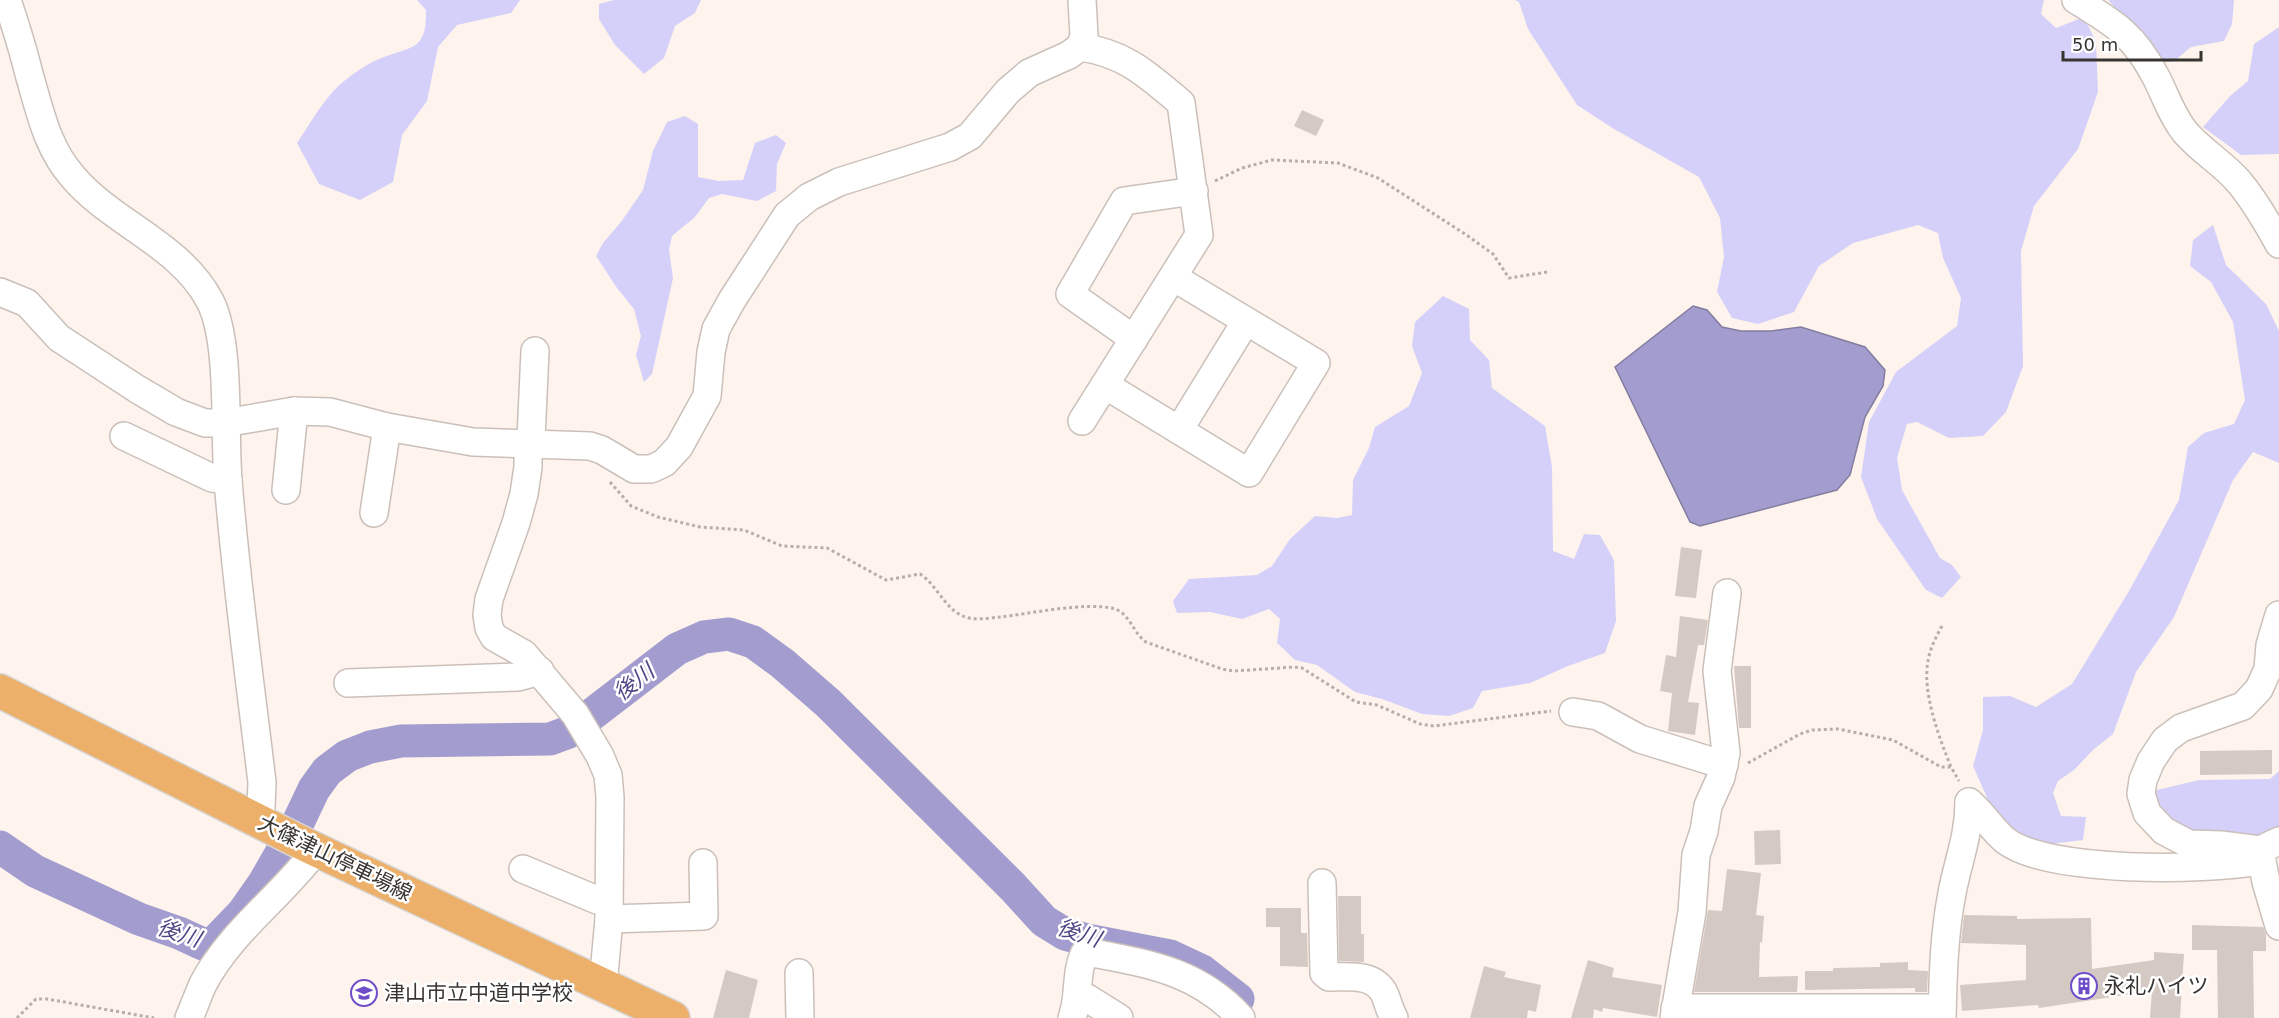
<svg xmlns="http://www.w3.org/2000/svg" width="2279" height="1018" font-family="'DejaVu Sans','Noto Sans JP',sans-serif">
<rect width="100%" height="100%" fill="#fef4ed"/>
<g fill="#d5d0f9">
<path d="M417 0H520L511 13 457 25 438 47 427 101 402 135 393 182 360 200 319 184 297 143C312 121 326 94 348 78 357 71 369 63 379 59 411 46 427 52 426 10Z"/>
<path d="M614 0H701L695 13 675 26 664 58 644 74 615 45 599 19V4Z"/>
<path d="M1515 0H2044L2041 14 2056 28 2084 17 2096 42 2098 92 2078 149 2034 206 2021 251 2023 366 2006 412 1983 436 1949 438 1917 422 1907 424 1897 458 1902 490 1940 558 1952 565 1961 577 1942 598 1926 590 1877 519 1861 477 1869 422 1896 372 1957 326 1961 298 1943 258 1938 233 1918 225 1853 243 1819 266 1794 312 1758 324 1732 318 1717 292 1724 257 1720 218 1699 177 1614 129 1577 105 1528 29 1519 2Z"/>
<path d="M2108 0H2234L2232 24 2224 41 2191 47 2173 62H2165Z"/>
<path d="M2279 27V154L2241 155 2203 127 2230 96 2248 81 2254 44Z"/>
<path d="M685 116 698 124V177L718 181 743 180 755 143 776 135 786 143 777 164 776 191 757 201 722 194 709 198 695 217 672 236 669 250 673 278 652 374 644 382 636 355 641 336 634 309 617 288 596 256 603 243 621 222 643 190 653 151 667 122Z"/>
<path d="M2213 225 2226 265 2266 304 2279 331V463L2253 452 2233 480 2174 617 2136 672 2113 734 2093 750 2074 770 2058 781 2053 793 2061 816 2086 817 2083 840 2043 845 2009 827 1988 800 1973 766 1983 730V697L2010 696 2036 707 2072 684 2129 591 2179 500 2188 447 2204 433 2234 424 2245 400 2233 322 2211 282 2190 266 2193 240Z"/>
<path d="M1443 296 1469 309 1470 340 1489 360 1492 388 1545 426 1552 467 1553 551 1574 559 1584 534 1600 535 1614 560 1616 621 1605 653 1568 666 1530 683 1482 691 1473 708 1449 716 1422 714 1382 699 1355 692 1317 665 1295 660 1277 643 1280 619 1269 609 1242 619 1210 612 1177 613 1173 601 1189 579 1257 575 1272 566 1290 539 1315 516 1337 518 1352 515 1353 480 1369 448 1375 427 1409 406 1422 373 1412 346 1415 322Z"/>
<path d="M2279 771V833L2263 841 2190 838 2158 818 2153 791 2199 780 2270 779Z"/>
</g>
<path fill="#a39ccf" stroke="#837da0" stroke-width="1.5" d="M1693 306 1707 310 1722 327 1741 331H1771L1801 327 1865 347 1885 370 1883 386 1865 417 1850 475 1837 490 1700 526 1690 522 1615 367Z"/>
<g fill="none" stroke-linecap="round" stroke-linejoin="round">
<path stroke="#a39ccf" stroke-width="33" d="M0 847 35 871 139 919 179 933 203 944 214 943 243 913 264 883 295 829 314 789 327 771 347 756 370 747 401 741 550 739 569 732 677 649 704 637 729 634 753 642 782 663 828 703 1013 887 1044 921 1065 934 1087 940 1170 956 1202 971 1238 999"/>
</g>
<g fill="#d4cac3">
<path d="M1302 110 1324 120 1316 136 1294 126Z"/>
<path d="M1681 547 1702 550 1696 598 1675 596Z"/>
<path d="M1680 616 1708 620 1704 645H1698L1688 702 1699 703 1695 735 1668 731 1672 693 1660 691 1666 655 1676 657Z"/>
<path d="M1734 666H1751V728H1739Z"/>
<path d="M2272 750V774L2200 775V751Z"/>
<path d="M1780 830 1781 864 1755 865 1754 831Z"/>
<path d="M1727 869 1761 873 1756 915 1764 916 1762 943 1760 942 1759 977 1798 976 1797 992H1694L1708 910 1722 911Z"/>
<path d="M1338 896H1361V934H1364V962L1339 961Z"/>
<path d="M1266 908H1301V933H1307L1308 967 1280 966V927H1266Z"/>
<path d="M1964 915 2017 916V919L2091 918 2092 969 2154 960V952L2184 954 2180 1018H2150L2152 991 2039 1008 2038 1005 1962 1011 1960 985 2026 980V945L1961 943Z"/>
<path d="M2192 925 2263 927 2266 934V951H2253L2254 1018H2218L2217 950H2192Z"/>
<path d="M1588 960 1614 968 1612 977 1662 985 1657 1017 1603 1008 1602 1012 1594 1009 1593 1018H1571Z"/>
<path d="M1908 962V970L1928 971 1927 992H1915V988L1805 990V971H1833V968L1880 967V963Z"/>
<path d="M1484 966 1506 972 1504 977 1541 985 1536 1012 1528 1010 1527 1018H1470Z"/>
<path d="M726 970 758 980 749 1018H713Z"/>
</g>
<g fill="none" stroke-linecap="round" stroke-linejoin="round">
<defs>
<g id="minor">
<path d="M7 0C15 24 23 49 29 74 40 111 47 148 73 177 113 224 180 244 210 301 231 342 224 431 228 480 236 581 250 682 262 782L261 807 256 820"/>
<path d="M2076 0C2116 24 2135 36 2157 79 2166 97 2172 116 2185 132 2201 151 2223 163 2239 182 2255 201 2267 222 2279 244"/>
<path d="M1080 47C1125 53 1148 75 1181 103L1199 235 1082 421"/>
<path d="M0 292 27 303 59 338 137 389 176 412 205 423H225L294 411 330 412 387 427 473 442 590 446 602 450 634 469H651L664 463 679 447 707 396 711 352 716 329 732 300 787 215 809 197 839 182 950 147 970 136 1008 91 1029 73 1069 55 1080 47 1084 36 1082 0"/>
<path d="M1134 339 1070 294 1124 201 1194 191"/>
<path d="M535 351 531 438 528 445V467L524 494 516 523 489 599 487 615 489 628 494 637 524 654 575 714 600 756 608 775 610 797 609 919 604 974 601 985"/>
<path d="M1105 385 1249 473 1316 363 1173 277"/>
<path d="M1179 430 1246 321"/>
<path d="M124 436 212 478 228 480"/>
<path d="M286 490 294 411"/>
<path d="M374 513 387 427"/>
<path d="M2279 615 2270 645 2268 669 2259 689 2243 706 2181 728 2165 740 2151 761 2143 780 2141 794 2147 813 2164 831 2189 844 2221 845 2260 850 2279 841"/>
<path d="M348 683 518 677 540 671"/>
<path d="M1573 712 1598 716 1640 739 1724 765"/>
<path d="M1969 802C1983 813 1992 830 2006 841 2049 873 2205 871 2258 861"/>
<path d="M2260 850 2266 882 2279 926"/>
<path d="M523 869 597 900 609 901"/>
<path d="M1322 883 1324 973 1329 977C1350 977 1375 973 1385 995 1388 1003 1390 1011 1394 1018"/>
<path d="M609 919 704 916 703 863"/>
<path d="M799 973 800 1018"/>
<path d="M1077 996 1087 998 1119 1018"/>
<path d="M1675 1008H1942"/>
<path d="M189 1018C194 1007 198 995 203 984 230 932 282 896 316 850"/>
<path d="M1072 1018C1080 997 1075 974 1084 954L1093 953C1151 964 1199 972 1241 1018"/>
<path d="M1674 1018 1692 912 1696 855 1704 831 1708 806 1721 777 1726 753 1717 671 1727 593"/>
<path d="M1942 1018C1943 976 1944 934 1952 893 1958 861 1969 836 1969 802"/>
</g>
<path id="major" d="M0 691 306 845 673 1018"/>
</defs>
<use href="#minor" stroke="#cac0b9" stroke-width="30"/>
<use href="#major" stroke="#d7d6d6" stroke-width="36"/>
<g stroke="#b6afa9" stroke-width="3" stroke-dasharray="3 3" stroke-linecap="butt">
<path d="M1215 181 1242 168 1272 160 1338 163 1378 178 1465 234 1493 254 1509 278 1547 272"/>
<path d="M610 482 631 506 658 517 700 527 744 530 782 546 827 548 886 580 920 574C937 585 945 609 963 616 973 621 989 618 1000 617 1029 614 1087 601 1115 609 1130 614 1133 633 1146 642L1222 669 1234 671 1294 667 1302 668 1356 702 1377 705 1420 724 1434 726 1551 711"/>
<path d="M1942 626C1936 637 1930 648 1928 661 1922 693 1939 737 1951 767"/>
<path d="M1748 763 1800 734 1812 730 1838 729 1893 740 1941 767H1951L1959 781"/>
<path d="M17 1018 36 999H47L154 1018"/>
</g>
<use href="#minor" stroke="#fff" stroke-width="27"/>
<use href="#major" stroke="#ecb06a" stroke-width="33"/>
</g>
<defs>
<symbol id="building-ring" viewBox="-11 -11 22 22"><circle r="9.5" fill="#fff" stroke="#6e4ec8" stroke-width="1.5"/><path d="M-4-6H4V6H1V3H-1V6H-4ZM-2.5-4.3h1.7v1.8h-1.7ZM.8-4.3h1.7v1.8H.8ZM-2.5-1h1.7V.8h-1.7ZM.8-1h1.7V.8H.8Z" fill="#6e4ec8"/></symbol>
<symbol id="school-ring" viewBox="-11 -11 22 22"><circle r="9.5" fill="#fff" stroke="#6e4ec8" stroke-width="1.5"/><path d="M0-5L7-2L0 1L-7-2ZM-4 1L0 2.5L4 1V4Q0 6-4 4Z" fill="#6e4ec8"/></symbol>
</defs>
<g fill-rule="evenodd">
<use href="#building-ring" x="2069" y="971" width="30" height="30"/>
<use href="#school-ring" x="349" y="978" width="30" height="30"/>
</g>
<g text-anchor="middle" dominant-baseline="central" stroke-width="5" stroke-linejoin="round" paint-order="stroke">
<g font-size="21" fill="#373431" stroke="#fff">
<text transform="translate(335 858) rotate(26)">大篠津山停車場線</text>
</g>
<g font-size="21" fill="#373431" stroke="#fff" text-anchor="start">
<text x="2104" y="986">永礼ハイツ</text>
<text x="384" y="993">津山市立中道中学校</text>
</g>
<g font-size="22" font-style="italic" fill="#524585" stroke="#fff">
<text transform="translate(634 682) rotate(-38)">後川</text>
<text transform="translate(179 933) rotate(18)">後川</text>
<text transform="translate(1079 933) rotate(18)">後川</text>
</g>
</g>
<path d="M2063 51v9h138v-9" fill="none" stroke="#373431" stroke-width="3"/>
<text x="2072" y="51" font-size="18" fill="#373431" stroke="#ffffff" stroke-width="4.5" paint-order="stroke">50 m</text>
</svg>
